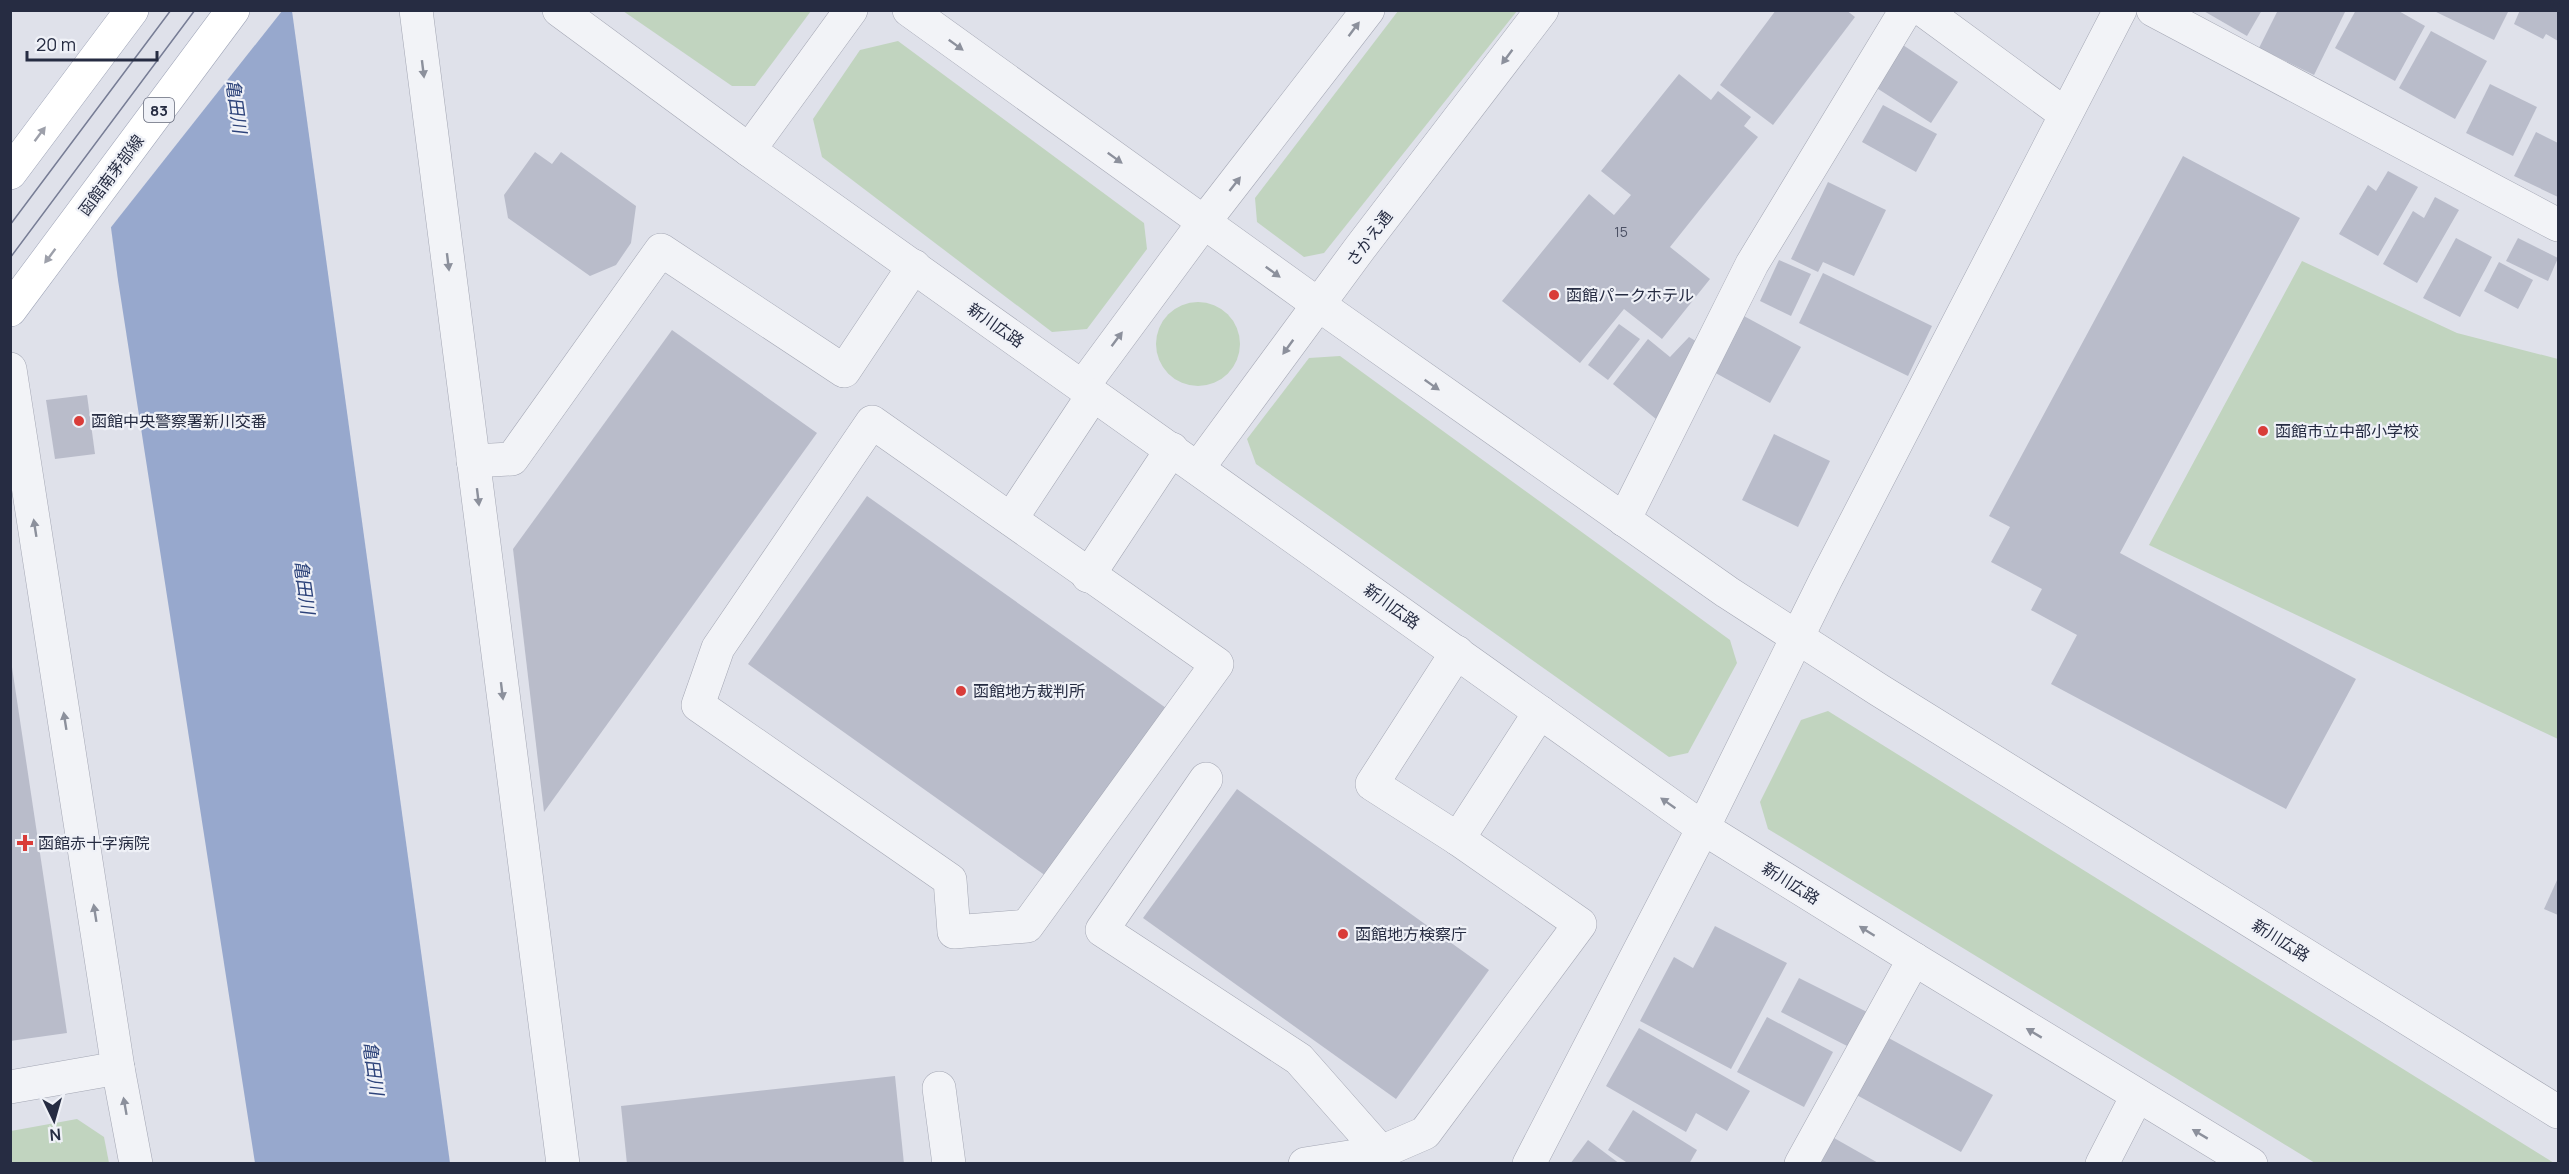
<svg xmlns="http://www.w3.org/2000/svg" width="2569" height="1174" font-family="Manrope,'Noto Sans JP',sans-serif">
<rect width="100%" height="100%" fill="#dfe1ea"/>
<g fill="#c1d4bf">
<path d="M623 11H811L755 86H732Z"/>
<path d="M1398 11H1517L1324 253 1304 257 1257 222 1255 198Z"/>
<path d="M898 41 1144 223 1147 249 1087 329 1052 332 822 157 813 119 860 50Z"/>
<path d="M2302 261 2457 333 2558 359V739L2149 545Z"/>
<circle cx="1198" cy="344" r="42"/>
<path d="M1340 356 1730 640 1737 663 1688 753 1669 757 1256 464 1247 439 1309 358Z"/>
<path d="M1828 711 2554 1163H2315L1768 829 1760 802 1801 720Z"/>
<path d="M77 1119 104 1137 109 1163H11V1131Z"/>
</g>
<path fill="#97a8cd" d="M82 11H292L450 1163H255L118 280Z"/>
<path fill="#dfe1ea" d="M79 10 282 11 108 231Z"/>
<g fill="#b9bcca">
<path d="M1776 10H1846L1855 17 1773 125 1720 85Z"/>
<path d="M2202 10H2262L2247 36Z"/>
<path d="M2278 10H2346L2314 75 2259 48Z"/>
<path d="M2356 10H2397L2425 26 2395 81 2335 48Z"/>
<path d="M2432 10H2509L2494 40Z"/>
<path d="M2520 10H2558V41L2546 34 2543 39 2514 24Z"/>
<path d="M2431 31 2487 61 2455 119 2399 88Z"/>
<path d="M1900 43 1958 82 1931 123 1872 85Z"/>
<path d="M1679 74 1711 100 1718 91 1751 117 1744 126 1758 137 1670 247 1710 279 1662 339 1624 309 1580 363 1502 301 1589 194 1614 215 1631 195 1601 171Z"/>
<path d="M2490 84 2537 107 2513 156 2466 133Z"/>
<path d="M1883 105 1937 134 1916 172 1862 142Z"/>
<path d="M2536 132 2558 143V197L2514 176Z"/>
<path d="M535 152 552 164 561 152 636 206 631 243 616 265 590 276 508 218 504 195Z"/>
<path d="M2183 156 2300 218 2120 553 2356 679 2286 809 2051 684 2077 635 2031 610 2042 589 1991 562 2010 527 1989 516Z"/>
<path d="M2388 171 2418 187 2378 256 2339 234 2368 185 2376 191Z"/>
<path d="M1828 182 1886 210 1854 276 1823 262 1818 272 1791 259Z"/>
<path d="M2435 197 2459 210 2417 283 2383 264 2413 211 2424 218Z"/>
<path d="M2456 238 2492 257 2460 317 2423 298Z"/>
<path d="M2518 238 2558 258 2548 281 2506 261Z"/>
<path d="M1779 260 1811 274 1791 316 1760 301Z"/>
<path d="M2499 262 2533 280 2518 309 2484 291Z"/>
<path d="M1823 273 1932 326 1908 376 1799 323Z"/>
<path d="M1742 315 1801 347 1770 403 1712 371Z"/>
<path d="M1619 324 1640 339 1608 380 1588 365Z"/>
<path d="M672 330 817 433 544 812 513 549Z"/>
<path d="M1689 337 1699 343 1656 419 1613 384 1648 339 1670 357Z"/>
<path d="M87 395 95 454 55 459 46 400Z"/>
<path d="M1774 434 1830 461 1798 527 1742 500Z"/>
<path d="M867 496 1166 708 1046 876 748 664Z"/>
<path d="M10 654 67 1033 10 1041Z"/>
<path d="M1237 789 1489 970 1396 1099 1143 918Z"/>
<path d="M2558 878V915L2544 909Z"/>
<path d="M1715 926 1787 963 1731 1069 1640 1021 1674 957 1693 968Z"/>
<path d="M1799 978 1867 1012 1849 1047 1781 1012Z"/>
<path d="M1767 1017 1833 1052 1804 1107 1737 1072Z"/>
<path d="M1639 1028 1750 1091 1727 1131 1696 1113 1686 1132 1606 1086Z"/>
<path d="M1885 1036 1993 1095 1961 1152 1853 1093Z"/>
<path d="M895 1076 904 1164H627L621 1106Z"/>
<path d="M1633 1110 1697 1150 1689 1164H1629L1608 1150Z"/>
<path d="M1834 1138 1880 1164H1820Z"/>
<path d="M1588 1140 1620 1164H1570Z"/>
</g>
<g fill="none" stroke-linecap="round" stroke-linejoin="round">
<defs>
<g id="minor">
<path d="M416 10 563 1164"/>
<path d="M559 10 749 150 1703 828 1914 959 2251 1164"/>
<path d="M909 10 1319 305 1727 592 1879 690 2558 1112"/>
<path d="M1923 10 2065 114"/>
<path d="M2153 10 2558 225"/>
<path d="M749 150 851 10"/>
<path d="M10 369 118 1068 136 1164"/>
<path d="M1083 386 1204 222 1368 10"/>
<path d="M872 422 1217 664 1027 926 954 932 950 880 698 705 718 648Z"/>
<path d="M473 461 512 459 661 250 844 371 914 266"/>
<path d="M1198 468 1360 248 1542 10"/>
<path d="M1011 519 1093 395"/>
<path d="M1624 520 1752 264 1906 10"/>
<path d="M1088 576 1172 449"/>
<path d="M1457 652 1372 784 1458 839 1540 712"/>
<path d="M1206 779 1102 930 1299 1059 1381 1152"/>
<path d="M10 1087 118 1068"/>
<path d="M939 1088 949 1164"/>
<path d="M1305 1164 1381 1152 1425 1133 1580 924 1458 839"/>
<path d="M1529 1164 1703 828 1826 579 2120 10"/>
<path d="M1801 1164 1914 959"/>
<path d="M2102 1164 2137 1096"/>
</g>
<g id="major">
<path d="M10 173 132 10"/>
<path d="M10 310 233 10"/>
</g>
</defs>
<use href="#minor" stroke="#a4a7b4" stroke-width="34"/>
<use href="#major" stroke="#9da3b6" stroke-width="34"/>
<use href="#minor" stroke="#f2f3f7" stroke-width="33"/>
<use href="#major" stroke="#fff" stroke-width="33"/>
<g stroke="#777d95" stroke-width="1.5">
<path d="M10 225 171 10"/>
<path d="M10 258 195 10"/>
</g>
</g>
<defs><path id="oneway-solid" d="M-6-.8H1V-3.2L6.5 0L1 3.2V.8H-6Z" transform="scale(1.5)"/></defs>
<g fill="#8c909c">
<use href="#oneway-solid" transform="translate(1354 29) rotate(-53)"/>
<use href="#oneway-solid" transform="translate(956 45) rotate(36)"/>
<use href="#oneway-solid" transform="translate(1507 57) rotate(127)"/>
<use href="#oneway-solid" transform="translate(423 69) rotate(83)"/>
<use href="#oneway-solid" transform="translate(1115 158) rotate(36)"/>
<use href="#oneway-solid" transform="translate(1235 184) rotate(-52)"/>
<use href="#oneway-solid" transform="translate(448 262) rotate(83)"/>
<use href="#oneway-solid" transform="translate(1273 272) rotate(36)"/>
<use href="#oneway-solid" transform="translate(1117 339) rotate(-53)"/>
<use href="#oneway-solid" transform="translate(1288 347) rotate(126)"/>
<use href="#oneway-solid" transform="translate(1432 385) rotate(35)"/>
<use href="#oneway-solid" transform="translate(478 497) rotate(83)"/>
<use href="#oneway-solid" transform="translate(35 528) rotate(-99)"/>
<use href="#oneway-solid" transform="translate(502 691) rotate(83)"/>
<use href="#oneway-solid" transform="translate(65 721) rotate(-99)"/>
<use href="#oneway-solid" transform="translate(1668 803) rotate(-145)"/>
<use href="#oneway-solid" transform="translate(95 913) rotate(-99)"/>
<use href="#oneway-solid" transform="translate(1867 931) rotate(-148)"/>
<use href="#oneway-solid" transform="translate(2034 1033) rotate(-149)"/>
<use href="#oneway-solid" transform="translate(125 1106) rotate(-100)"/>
<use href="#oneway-solid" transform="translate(2200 1134) rotate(-149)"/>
</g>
<g fill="#9da0aa">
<use href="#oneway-solid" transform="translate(40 134) rotate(-53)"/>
<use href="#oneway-solid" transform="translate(50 256) rotate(127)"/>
</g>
<g fill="#d93c39" stroke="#eff1f7" stroke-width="2">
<circle cx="1554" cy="295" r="6"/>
<circle cx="79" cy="421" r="6"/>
<circle cx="2263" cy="431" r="6"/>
<circle cx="961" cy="691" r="6"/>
<path d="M22 834h6v6h6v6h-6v6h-6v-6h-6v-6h6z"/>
<circle cx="1343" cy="934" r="6"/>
</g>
<g text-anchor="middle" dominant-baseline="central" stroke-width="4.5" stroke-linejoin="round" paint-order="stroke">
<g font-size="14" fill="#4b5064">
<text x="1621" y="231">15</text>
</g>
<rect fill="#eff1f7" stroke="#626778" stroke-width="1.5" x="144" y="98" width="30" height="24" rx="4.5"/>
<g font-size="15" font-weight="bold" fill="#262c42">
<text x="159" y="110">83</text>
</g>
<g font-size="16" fill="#262c42" stroke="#eff1f7">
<text transform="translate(111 175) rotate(-53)">函館南茅部線</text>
<text transform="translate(1369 238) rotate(-53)">さかえ通</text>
<text transform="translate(996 325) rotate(35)">新川広路</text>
<text transform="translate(1392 606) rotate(36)">新川広路</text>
<text transform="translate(1791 883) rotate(32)">新川広路</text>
<text transform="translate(2281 940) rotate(32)">新川広路</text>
</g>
<g font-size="16" fill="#262c42" stroke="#eff1f7" text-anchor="start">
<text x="1566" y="295">函館パークホテル</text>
<text x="91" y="421">函館中央警察署新川交番</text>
<text x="2275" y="431">函館市立中部小学校</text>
<text x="973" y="691">函館地方裁判所</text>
<text x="38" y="843">函館赤十字病院</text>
<text x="1355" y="934">函館地方検察庁</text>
</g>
<g font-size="18" font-style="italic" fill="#2d437a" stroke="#eff1f7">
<text transform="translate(237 106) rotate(82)">亀田川</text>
<text transform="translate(305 587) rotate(82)">亀田川</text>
<text transform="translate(374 1068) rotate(82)">亀田川</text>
</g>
</g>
<rect width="2569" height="1174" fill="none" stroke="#262c42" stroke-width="24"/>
<g transform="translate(54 1120) rotate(175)" stroke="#eff1f7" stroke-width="4.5" paint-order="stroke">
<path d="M0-4.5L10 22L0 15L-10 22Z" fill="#262c42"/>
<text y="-9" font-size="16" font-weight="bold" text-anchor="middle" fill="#262c42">N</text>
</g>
<path d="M27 51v9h130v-9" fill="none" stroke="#262c42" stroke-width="3"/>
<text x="36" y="51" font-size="18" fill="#262c42" stroke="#eff1f7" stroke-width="4.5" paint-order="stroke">20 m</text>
</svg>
